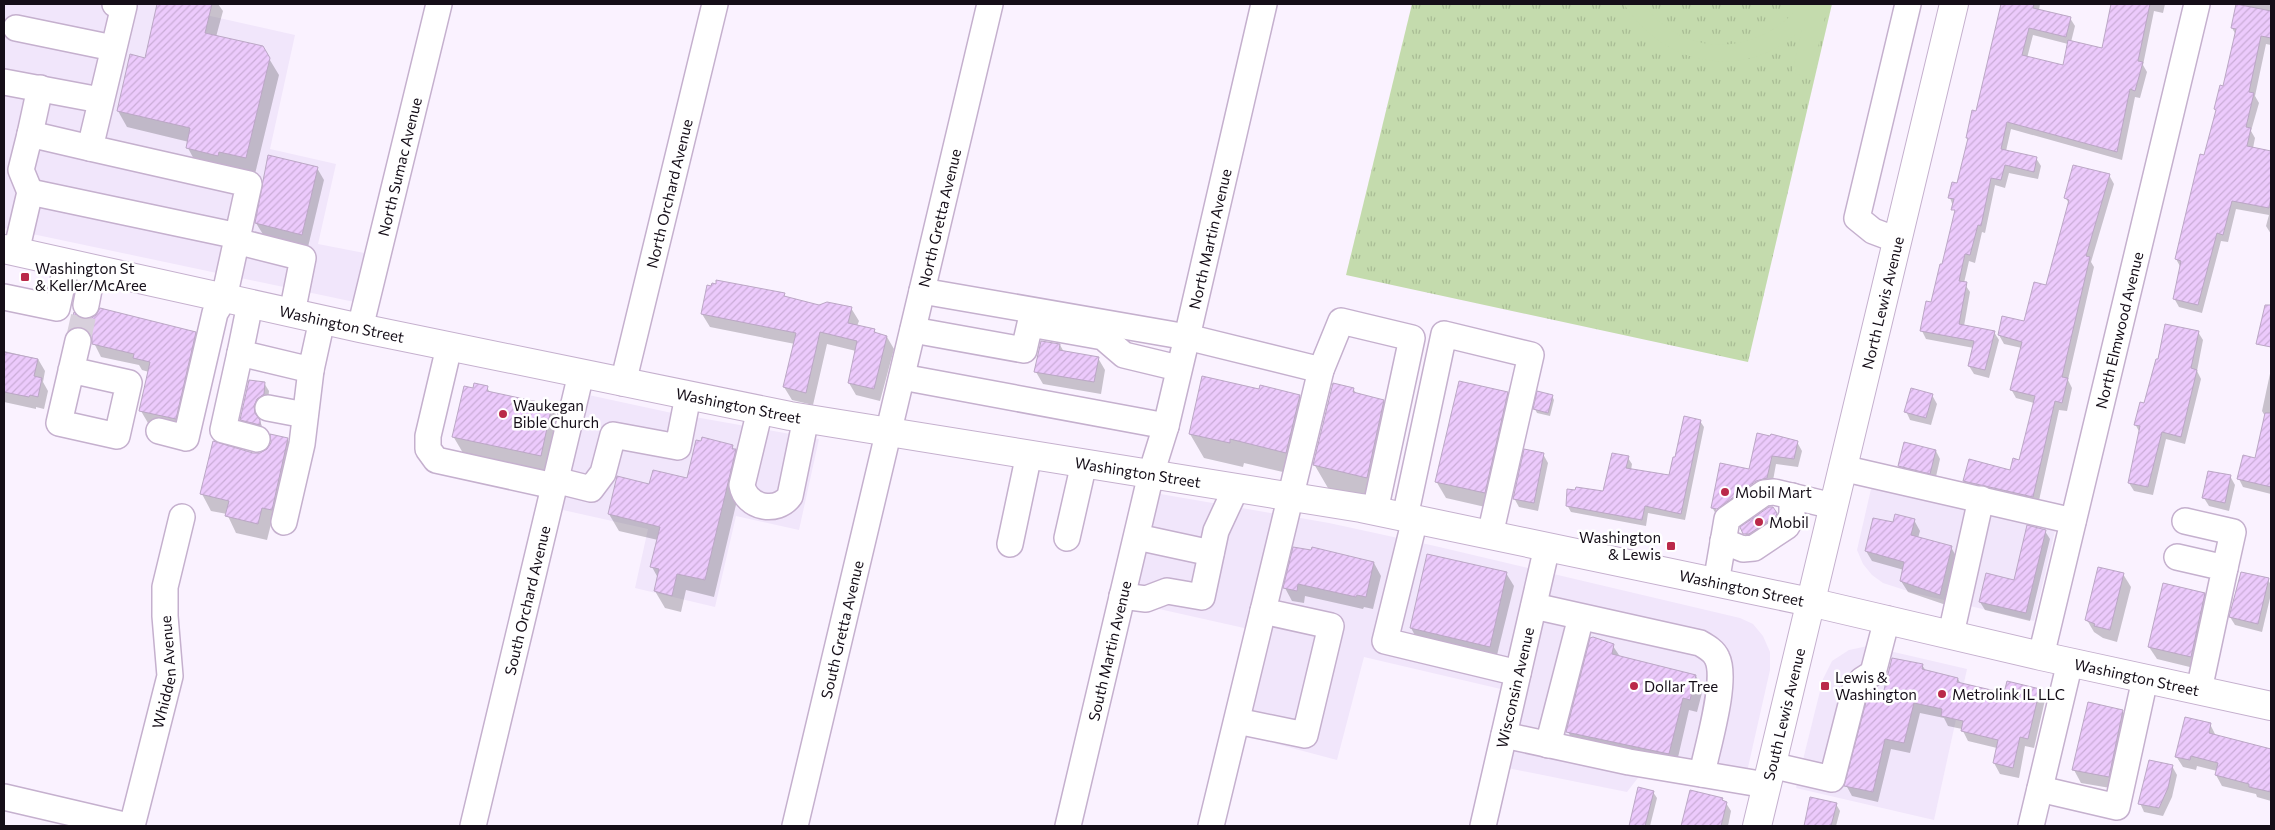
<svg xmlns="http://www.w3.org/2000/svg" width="2275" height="830" font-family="Commissioner,sans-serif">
<defs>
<pattern id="park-tufts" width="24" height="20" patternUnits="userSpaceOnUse" patternTransform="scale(1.25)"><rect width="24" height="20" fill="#c4dbad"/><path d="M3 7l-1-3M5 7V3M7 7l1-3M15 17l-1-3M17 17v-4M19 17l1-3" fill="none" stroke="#a8bb94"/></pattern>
<pattern id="building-hatch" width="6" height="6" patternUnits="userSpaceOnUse" patternTransform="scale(1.25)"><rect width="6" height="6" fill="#eccafc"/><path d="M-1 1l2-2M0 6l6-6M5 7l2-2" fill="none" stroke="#caacd7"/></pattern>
</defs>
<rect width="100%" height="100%" fill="#faf2ff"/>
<g fill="#f1e6fb">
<path d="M4 4H157L295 35 270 149 336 164 318 244 390 258 378 307 4 228Z"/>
<path d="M570 391 672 413 819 439 799 530 736 516 715 607 635 588 648 529 545 506Z"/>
<path d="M1874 476 2058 518 2034 621 1914 593 1883 583 1872 575 1863 564 1857 550Z"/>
<path d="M1137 490 1329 523 1435 546 1740 618 1753 624 1763 636 1770 652V670L1742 794 1644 770 1627 792 1488 764 1505 690 1364 657 1337 760 1227 731 1253 630 1110 598Z"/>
<path d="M1868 646 1967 669 1934 820 1796 788 1823 679 1832 661 1849 650Z"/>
</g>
<path fill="url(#park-tufts)" d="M1412 4H1832L1748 362 1346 275Z"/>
<path fill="#c4dbad" d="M1624 4H1644C1683 60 1761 56 1801 4H1828L1811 78 1792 73 1802 29C1793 36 1784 44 1774 49 1719 78 1655 54 1624 4Z"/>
<g fill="#0003" fill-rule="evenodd">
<path d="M166 4H218L223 11 216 37 262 47 279 75 255 174 197 165 188 148 189 142 127 127 118 111 146 60 161 24Z"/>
<path d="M2002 4H2040L2039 10 2070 18 2075 26 2071 42 2102 49 2119 14 2121 4H2165L2163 13 2154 11 2143 65 2147 72 2140 98 2135 97 2122 160 2011 129 2006 151 2036 158 2041 166 2038 179 2009 173 2005 188 1995 185 1985 233 1982 232 1975 263 1969 261 1964 283 1970 292 1964 326 1994 332 1999 340 1989 378 1974 374 1969 366 1974 348 1926 339 1922 331 1932 303 1956 214 1950 198 1958 185 1969 141 1967 137 1977 113ZM2033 35 2068 44 2064 66 2027 58Z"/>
<path d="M2238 4H2271V45L2266 44 2255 96 2259 103 2251 131 2255 138 2253 148 2271 152V234L2266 226 2269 215 2236 209 2228 242 2221 241 2202 313 2179 307 2174 298 2181 268 2176 259 2217 112 2215 109 2224 87 2236 35 2232 28Z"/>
<path d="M317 168 324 180 308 247 264 236 256 223Z"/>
<path d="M2109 175 2114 184 2091 262 2094 267 2068 380 2072 388 2067 411 2059 410 2038 505 1969 490 1964 481 2011 471 2020 461 2034 403 2016 398 2011 389 2022 348 2004 344 1999 335 2025 323 2046 286 2069 204 2066 198Z"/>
<path d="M784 294 786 298 820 306 851 308 859 321 857 326 874 330 877 334 887 337 894 349 880 401 856 395 849 383 856 351 827 344 813 405 792 400 784 387 795 344 710 327 702 314Z"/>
<path d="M75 315 82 320 195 333 202 345 183 431 148 423 141 411 149 372 142 370 139 365 101 357 93 341 89 339 79 342 72 329Z"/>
<path d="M2198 332 2203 340 2197 371 2201 379 2185 444 2166 439 2153 495 2134 491 2129 483 2140 433 2135 424 2144 405Z"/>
<path d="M1060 345 1064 352 1098 358 1105 370 1101 394 1043 384 1036 372Z"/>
<path d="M4 351 38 359 45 371 43 382 48 391 44 409 36 407V409L4 402Z"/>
<path d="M2271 369V494L2243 487 2239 479 2256 459 2265 416 2262 411Z"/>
<path d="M264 383 269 391 268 403 261 407 258 415 264 432 246 428 241 419Z"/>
<path d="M487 387 490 393 551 406 561 423 550 472 463 453 453 436 474 389Z"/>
<path d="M1353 389 1357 394 1383 401 1397 425 1381 501 1328 488 1314 464Z"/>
<path d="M1260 391 1299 396 1313 420 1300 476 1244 463 1243 467 1204 458 1190 434Z"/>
<path d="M1507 393 1517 410 1494 509 1446 498 1436 481Z"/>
<path d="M1932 395 1937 404 1931 425 1910 420 1906 411Z"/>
<path d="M1552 396 1554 400 1550 416 1537 413 1535 409Z"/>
<path d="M1700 421 1704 427 1685 520 1648 513 1646 526 1571 512 1567 505 1604 493 1628 458 1632 464 1631 470 1670 476 1676 459Z"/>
<path d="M1758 434 1797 442 1802 451 1798 467 1776 464 1772 486 1717 516 1712 507 1750 470ZM1760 477 1762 479 1716 511V508Z"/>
<path d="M287 439 297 456 281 526 271 524 267 540 236 533 227 514 211 511 202 494 253 454H261Z"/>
<path d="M732 446 745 467 714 597 686 590 681 612 665 608 655 591 658 578 652 567 658 540 619 531 609 514 650 486 688 479Z"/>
<path d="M1936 451 1940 459 1935 481 1904 474 1899 466Z"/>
<path d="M1543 454 1548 463 1538 511 1519 507 1514 498Z"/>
<path d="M2230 476 2235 485 2229 511 2209 506 2204 498Z"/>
<path d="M1772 508 1778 518 1751 537H1747L1742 528Z"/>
<path d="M1914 520 1920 531 1918 538 1951 547 1957 558 1946 605 1908 592 1901 581 1904 570 1872 561 1866 551 1894 524Z"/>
<path d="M2045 531 2050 539 2030 621 1985 610 1980 602 2015 581Z"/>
<path d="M1294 548 1374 563 1381 576 1373 609 1364 607 1363 609 1305 596 1304 603 1292 601 1285 588Z"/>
<path d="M1506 573 1514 586 1496 659 1418 641 1411 628Z"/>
<path d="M2123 574 2131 587 2117 642 2103 638 2094 632 2087 620Z"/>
<path d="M2268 580 2271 585V594L2262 632 2235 625 2230 617Z"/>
<path d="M2204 594 2212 606 2198 669 2157 659 2149 647Z"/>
<path d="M1591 640 1611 643 1621 658 1696 676 1703 689 1697 712 1689 710 1676 766 1575 744 1568 732Z"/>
<path d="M1922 665 1926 671 1958 679 1961 684 2005 694 2039 690 2045 700 2034 748 2025 746 2019 778 2000 774 1994 763 1997 748 1968 741 1962 729 1948 726 1944 718 1920 713 1910 753 1891 749 1878 802 1852 796 1846 785 1882 703Z"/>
<path d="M2123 712 2130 724 2116 789 2081 783 2074 770Z"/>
<path d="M2210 724 2216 736 2271 750V801L2257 797 2256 794 2222 786 2216 775 2217 771 2197 766 2196 770 2183 767 2176 756Z"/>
<path d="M2172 766 2177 775 2172 797 2163 816 2144 812 2140 803Z"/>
<path d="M1639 789 1653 792 1657 798 1650 826H1630Z"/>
<path d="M1691 791 1722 799 1726 803 1731 811 1728 826H1684Z"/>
<path d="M1811 799 1836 804 1840 811 1836 826H1805Z"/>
</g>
<g fill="url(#building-hatch)" stroke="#bba7c5">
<path d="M157 4H212L205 33 263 46 270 58 246 158 219 152 218 156 186 148 190 128 117 111 130 54 145 58Z"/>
<path d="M2001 4H2034L2033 8 2071 17 2066 37 2029 28 2022 55 2063 65 2068 40 2102 48 2111 4H2150L2138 61 2143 62 2135 91 2130 89 2117 152 2007 122 2001 149 2037 157 2034 172 2005 165 2001 180 1991 178 1981 226 1978 225 1970 255 1965 254 1959 281 1967 282 1959 324 1995 331 1985 370 1968 366 1974 341 1920 331 1926 301 1931 302 1940 264H1942L1955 210H1951L1954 199 1948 198 1952 182 1957 183 1968 138H1966L1972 110 1976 111Z"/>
<path d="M2236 4 2271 11V38L2261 36 2249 92 2254 93 2246 127 2251 128 2247 146 2271 151V197L2269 208 2232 201 2223 235 2217 233 2198 305 2173 299 2181 261 2175 259 2200 154 2204 155 2216 110 2214 109 2220 85 2223 86 2236 29 2231 28Z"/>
<path d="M268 155 318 167 302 235 255 223Z"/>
<path d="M2073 165 2110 174 2086 256 2090 257 2062 377 2068 378 2062 403 2055 401 2033 497 1963 481 1969 459 2010 470 2013 458 2019 460 2035 396 2010 390 2022 342 1998 335 2002 316 2024 321 2034 282 2046 285 2069 200 2064 198Z"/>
<path d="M716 280 785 293 784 296 819 305 827 302 852 307 848 323 875 329 874 332 887 336 874 389 848 383 857 341 820 332 806 393 783 387 796 333 701 314 707 285 711 286 712 283 716 284Z"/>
<path d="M2265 305H2271V347L2256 344Z"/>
<path d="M100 308 196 332 176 419 139 411 150 362 133 358 134 354 92 344V336L88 331 82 327 70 329 74 312 83 319H90L96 315Z"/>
<path d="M2165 324 2199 331 2191 368 2197 370 2181 437 2162 432 2148 487 2128 483 2140 426 2134 425 2140 402 2144 403 2156 359H2158Z"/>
<path d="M1041 341 1060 344 1059 350 1099 357 1094 382 1034 372Z"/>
<path d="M4 352 38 359 34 376 42 378 38 397 30 395 29 397 4 392Z"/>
<path d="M1202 376 1259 389 1260 385 1300 395 1286 453 1230 439V443L1189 434Z"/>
<path d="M249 380 265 382 264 394 257 399 254 406 255 413 260 420V425L240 420Z"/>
<path d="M1459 381 1508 392 1485 493 1435 482Z"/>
<path d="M474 383 488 386 487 391 552 405 541 456 452 437 464 386 473 388Z"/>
<path d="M1333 383 1354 388 1353 392 1384 400 1367 478 1313 465Z"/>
<path d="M1911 388 1933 394 1926 418 1904 412Z"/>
<path d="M1537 391 1553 395 1548 413 1533 409Z"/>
<path d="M2265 413H2271V487L2237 479 2243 455 2255 458Z"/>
<path d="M1684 416 1701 420 1681 514 1645 506 1642 520 1566 506 1567 489 1575 490 1576 487 1603 491 1612 453 1629 456 1626 468 1669 475 1673 457H1675Z"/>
<path d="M1757 433 1770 436 1771 434 1798 441 1794 459 1772 456 1767 478 1756 481 1717 509 1711 508 1720 463 1749 469Z"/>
<path d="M270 434 288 438 272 510 262 508 258 524 225 516 229 501 200 494 213 441 253 453H260L267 449 271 443Z"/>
<path d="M702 437 733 445 732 449H736L705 580 677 574 672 596 654 591 659 569 650 567 660 527 608 514 617 476 649 484 653 470 687 478 696 440 701 441Z"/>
<path d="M1904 442 1936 450 1930 474 1898 466Z"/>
<path d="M1524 449 1544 453 1534 503 1513 499Z"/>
<path d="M2208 471 2231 475 2225 503 2202 498Z"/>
<path d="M1769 507H1773L1777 513 1776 516 1749 534H1743L1740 527Z"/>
<path d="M1895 514 1915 519 1911 535 1952 546 1940 595 1900 581 1904 562 1865 551 1873 518 1893 522Z"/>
<path d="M2027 525 2046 530 2026 613 1979 602 1986 573 2014 580Z"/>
<path d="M1293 547 1311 550 1312 547 1374 562 1366 597 1357 595 1356 597 1298 584 1297 591 1283 588Z"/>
<path d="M1427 554 1507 572 1490 647 1410 628Z"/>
<path d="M2098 567 2124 573 2110 630 2094 626 2095 624 2085 620Z"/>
<path d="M2241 572 2269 578 2258 624 2229 617Z"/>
<path d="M2163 583 2205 593 2191 657 2148 647Z"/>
<path d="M1593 637 1614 644 1612 654 1696 675 1690 700 1683 698 1669 754 1566 732 1590 638Z"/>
<path d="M1892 658 1923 664 1922 669 1958 678 1957 682 2004 693 2007 681 2040 689 2028 739 2020 737 2013 768 1993 763 1998 740 1961 731 1963 721 1941 716 1942 709 1914 703 1904 743 1885 739 1873 792 1844 786 1867 698 1881 702Z"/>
<path d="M2088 702 2123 710 2109 777 2072 770Z"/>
<path d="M2185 717 2211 723 2209 733 2271 749V792L2249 787V784L2215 775 2218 763 2191 756 2190 760 2175 757Z"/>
<path d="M2149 760 2173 765 2168 788 2159 808 2138 804Z"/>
<path d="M1638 787 1654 791 1645 826H1629Z"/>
<path d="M1690 790 1723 798 1722 800 1727 802 1721 826H1681Z"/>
<path d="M1810 797 1837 803 1831 826H1804Z"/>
</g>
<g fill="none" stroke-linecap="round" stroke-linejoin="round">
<path stroke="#d8d0dc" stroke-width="25" stroke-dasharray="25 12" stroke-linecap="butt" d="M78 341 86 305"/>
<defs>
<g id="minor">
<path d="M115 4 124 6 90 148 249 184 224 298 215 313 186 438 159 431"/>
<path d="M16 28 113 48"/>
<path d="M4 82 100 100"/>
<path d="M30 134 40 88"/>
<path d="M30 192 238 236"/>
<path d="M1897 240 1873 231 1857 218 1908 4"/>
<path d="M236 241 303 258 292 313"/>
<path d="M16 252 30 192 21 170 30 134 90 148"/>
<path d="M922 291 1187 337 1321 370"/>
<path d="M4 297 57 308 67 263"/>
<path d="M250 304 240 353 311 370 322 320"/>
<path d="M86 305 93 269"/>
<path id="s1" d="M360 328 439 4"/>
<path d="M913 330 1024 350 1030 324 1103 337 1124 355 1178 368"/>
<path d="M449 347 428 436V449L436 460 554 486"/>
<path d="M240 353 223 430 257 439"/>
<path d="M71 370 129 383 117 436 59 423 78 341"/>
<path d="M902 377 1166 426"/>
<path id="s2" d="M623 383 715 4"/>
<path d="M268 408 305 415"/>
<path d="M760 410 742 485C746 508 777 514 790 496L806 418"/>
<path d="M1842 468 2073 521"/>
<path d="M555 480 591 489 603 473 613 435 678 447 688 396"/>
<path d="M1405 517 1444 334 1531 355 1490 535"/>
<path d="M1415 519 1385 641 1518 673"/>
<path d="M2185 521 2233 532 2225 568"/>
<path d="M284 522 302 444 311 370"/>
<path d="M1137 537 1211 553"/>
<path d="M1067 538 1084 463"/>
<path d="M1723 541 1743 549 1754 548 1787 526 1792 515V496"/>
<path d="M1010 544 1029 454"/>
<path d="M2177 557 2225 568 2199 690"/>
<path d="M1716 583 1727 519 1764 493 1774 492 1833 506"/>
<path d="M1122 596 1146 599 1167 591 1202 597 1216 531 1236 488"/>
<path d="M1534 606 1700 643C1707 647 1714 651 1717 658 1728 680 1707 748 1702 774"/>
<path d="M1951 634 1981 499"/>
<path id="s3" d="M2041 656 2197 4"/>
<path d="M1237 721 1305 735 1331 626 1263 611 1321 370 1341 321 1412 338 1375 511"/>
<path d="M1504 735 1629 762 1766 785"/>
<path d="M1548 745 1581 617"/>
<path d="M1771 765 1832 779 1855 689 1862 680 1873 673 1887 619"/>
<path d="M2040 789 2117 807 2145 679"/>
<path d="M4 797 128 826"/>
<path id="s4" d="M132 826 170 676 165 616V587L182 517"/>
<path id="s5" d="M473 826 581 374"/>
<path id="s6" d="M795 826 990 4"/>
<path id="s7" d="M1068 826 1151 474 1166 426 1187 337 1264 4"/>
<path d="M1211 826 1263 611"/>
<path id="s8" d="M1483 826 1547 547"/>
<path d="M2031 826 2070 662"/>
</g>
<g id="major">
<path id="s9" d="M4 249 360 328 790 416 1361 508 1810 602 2041 656 2271 706"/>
<path id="s10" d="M1757 826 1954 4"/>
</g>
</defs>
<use href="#minor" stroke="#c5b0ce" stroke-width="28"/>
<use href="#major" stroke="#c5b0ce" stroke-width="30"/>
<use href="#minor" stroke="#fff" stroke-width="25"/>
<use href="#major" stroke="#fff" stroke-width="28"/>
</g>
<g fill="#ba2949" stroke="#fff" stroke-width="2">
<rect x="20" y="272" width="10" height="10" rx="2.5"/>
<circle cx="503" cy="414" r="5"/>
<circle cx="1725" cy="492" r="5"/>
<circle cx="1759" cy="522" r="5"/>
<rect x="1666" y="541" width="10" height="10" rx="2.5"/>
<circle cx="1634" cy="686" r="5"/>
<rect x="1820" y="681" width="10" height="10" rx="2.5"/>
<circle cx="1942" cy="694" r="5"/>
</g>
<g text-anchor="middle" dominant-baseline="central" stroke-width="5" stroke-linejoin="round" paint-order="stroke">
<g font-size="15" fill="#150e18" stroke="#fff">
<text stroke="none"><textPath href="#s1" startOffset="166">North Sumac Avenue</textPath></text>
<text stroke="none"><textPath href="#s2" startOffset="195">North Orchard Avenue</textPath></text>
<text stroke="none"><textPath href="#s6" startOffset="625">North Gretta Avenue</textPath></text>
<text stroke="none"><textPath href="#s7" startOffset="604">North Martin Avenue</textPath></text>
<text stroke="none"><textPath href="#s10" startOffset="538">North Lewis Avenue</textPath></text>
<text stroke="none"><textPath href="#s9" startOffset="346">Washington Street</textPath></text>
<text stroke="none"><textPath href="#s3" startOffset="335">North Elmwood Avenue</textPath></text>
<text stroke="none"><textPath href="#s9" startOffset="751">Washington Street</textPath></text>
<text stroke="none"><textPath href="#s9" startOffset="1156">Washington Street</textPath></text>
<text stroke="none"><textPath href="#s9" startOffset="1771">Washington Street</textPath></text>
<text stroke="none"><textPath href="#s5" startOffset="232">South Orchard Avenue</textPath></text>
<text stroke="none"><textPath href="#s6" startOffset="202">South Gretta Avenue</textPath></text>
<text stroke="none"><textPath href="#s7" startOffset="180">South Martin Avenue</textPath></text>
<text stroke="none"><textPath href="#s4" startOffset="158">Whidden Avenue</textPath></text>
<text stroke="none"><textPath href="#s9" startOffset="2176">Washington Street</textPath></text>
<text stroke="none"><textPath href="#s8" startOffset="142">Wisconsin Avenue</textPath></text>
<text stroke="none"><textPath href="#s10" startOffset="115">South Lewis Avenue</textPath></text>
</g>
<g font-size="15" fill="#150e18" stroke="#fff" text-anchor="start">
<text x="35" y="268">Washington St<tspan x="35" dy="17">&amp; Keller/McAree</tspan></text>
<text x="513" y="405">Waukegan<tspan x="513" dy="17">Bible Church</tspan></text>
<text x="1735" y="492">Mobil Mart</text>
<text x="1769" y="522">Mobil</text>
<text x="1661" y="537" text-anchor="end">Washington<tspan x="1661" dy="17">&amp; Lewis</tspan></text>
<text x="1835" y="677">Lewis &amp;<tspan x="1835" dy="17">Washington</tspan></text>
<text x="1644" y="686">Dollar Tree</text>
<text x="1952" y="694">Metrolink IL LLC</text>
</g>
</g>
<rect width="2275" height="830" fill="none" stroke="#150e18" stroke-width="10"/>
</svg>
